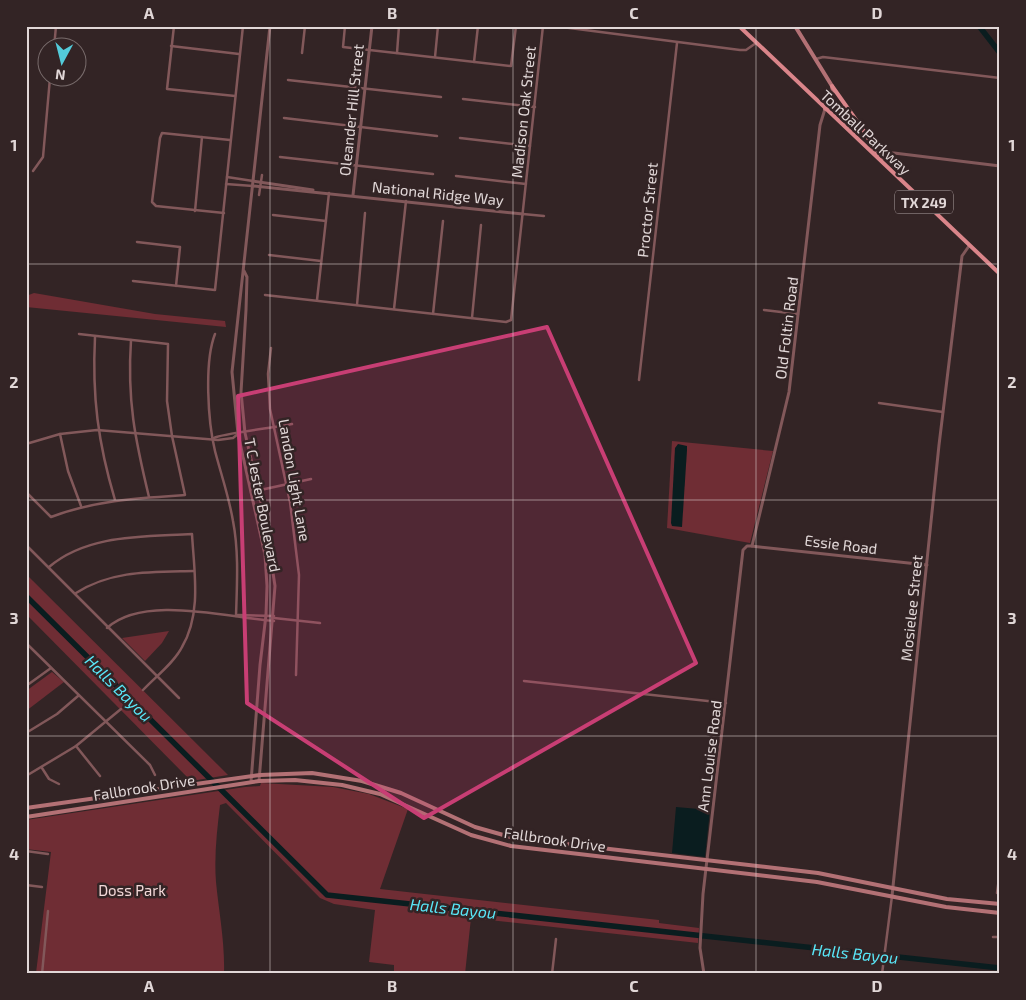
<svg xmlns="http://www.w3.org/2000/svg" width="1026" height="1000" font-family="'Exo 2',sans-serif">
<rect width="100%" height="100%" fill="#332425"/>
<g fill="#6f2d34">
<path d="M34 293 155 314 225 321 226 327 26 307V296Z"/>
<path d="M672 441 773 451 750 543 667 528Z"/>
<path d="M26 574 223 770 228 775 191 781 26 614Z"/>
<path d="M169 631 162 643 145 661 122 638Z"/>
<path d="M52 672 64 682 26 711V691Z"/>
<path d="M261 783 333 787 369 794 408 809 380 889 659 920V923L699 928 698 943 471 918 465 974 394 972V965L369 962 375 910 334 904 320 898 226 803 220 805C217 831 214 856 216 882 219 913 225 942 224 974L36 973 51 852 26 849V820L245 787 260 786Z"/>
</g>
<g fill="#0a1d1f">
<path d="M678 444 687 446V450L682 527 672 526 671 523 675 448Z"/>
<path d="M676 807 710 810 705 857 672 853Z"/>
</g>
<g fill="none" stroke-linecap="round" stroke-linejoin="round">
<g stroke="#0a1d1f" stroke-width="5.5">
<path d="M979 26 1000 53"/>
<path d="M26 596 327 895 1000 968"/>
</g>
<g stroke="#82585a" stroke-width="2.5">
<path d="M174 26 167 89 235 96"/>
<path d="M345 26 343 47 511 66 516 26"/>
<path d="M554 26 740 50H746L756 43"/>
<path d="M171 46 239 54"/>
<path d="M54 48 56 26"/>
<path d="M302 53 305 26"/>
<path d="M397 53 399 26"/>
<path d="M435 57 438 26"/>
<path d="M816 59 823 57 1000 78"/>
<path d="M474 62 478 26"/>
<path d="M288 80 441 97"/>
<path d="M463 99 535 107"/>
<path d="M284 118 437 136"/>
<path d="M460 138 530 146"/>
<path d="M280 157 433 174"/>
<path d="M33 171 43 157 50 78"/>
<path d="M456 176 526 184"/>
<path d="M227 177 253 181"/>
<path d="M226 184 253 186"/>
<path d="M259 195 262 175"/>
<path d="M195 211 202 137"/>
<path d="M224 213 156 206 152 202 160 138 162 133 230 140"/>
<path d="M523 214 544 216"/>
<path d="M273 215 326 221"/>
<path d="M137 242 180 247 176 286"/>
<path d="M269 255 321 261"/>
<path d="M133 281 215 290 243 26"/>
<path d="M265 295 506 322 511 320 543 26"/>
<path d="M317 300 329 193"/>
<path d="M357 305 365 213"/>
<path d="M394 309 406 201"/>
<path d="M764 310 798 314"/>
<path d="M433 314 443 221"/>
<path d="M472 318 481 225"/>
<path d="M215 334C204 362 208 422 215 451 221 474 229 497 233 521 239 552 237 584 236 616"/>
<path d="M95 337C92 396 98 443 115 500"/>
<path d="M131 340C127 400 135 439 149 497"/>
<path d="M271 348 268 374 270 409 290 502 299 575 296 675"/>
<path d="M639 380 677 43"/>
<path d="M879 403 943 412"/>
<path d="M60 434 68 471 81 506"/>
<path d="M214 438C219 434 279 427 292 424"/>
<path d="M26 444 60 434 97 430 218 440 233 438 238 434"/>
<path d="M26 492 51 517C96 500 138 498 185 495L172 436 167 401 168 344 79 334"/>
<path d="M251 492 311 479"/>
<path d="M26 545 179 698"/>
<path d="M49 567C88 534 143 537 192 534 194 571 202 613 182 647 174 663 155 677 143 690"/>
<path d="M76 593C112 570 152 572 194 571"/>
<path d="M238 615 274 616"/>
<path d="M274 618 320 623"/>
<path d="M107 628C144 594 229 618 274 621"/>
<path d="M26 643 150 765 155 775"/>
<path d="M524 681 726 703"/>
<path d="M26 686 51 668"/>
<path d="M26 733 57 714 78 696"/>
<path d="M76 746 100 776"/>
<path d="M42 768 49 779 59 784"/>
<path d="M26 776 76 746 121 709"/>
<path d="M26 851 48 854"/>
<path d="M26 885 42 887"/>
<path d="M997 893 1000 871"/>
<path d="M993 937H1000"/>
<path d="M42 974 48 911"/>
<path d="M552 974 556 939"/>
<path d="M882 974 892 896"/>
</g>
<g stroke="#82585a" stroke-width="3">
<path d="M881 160 887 153H894L1000 166"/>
<path d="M253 181 313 190"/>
<path d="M253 186 523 214"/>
<path d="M353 195 372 26"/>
<path d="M244 271 247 277 246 310 241 392 245 433 265 520 275 586 259 781"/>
<path d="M752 546 789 392 820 125 825 109"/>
<path d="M251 782 260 665 266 615 267 586 265 555 238 434 232 372 270 26"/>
<path d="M892 896 939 445 962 256 969 246"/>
<path d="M704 974 700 948 703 894 743 550 747 546H751L927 565"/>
</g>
<g stroke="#b37175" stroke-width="4">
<path d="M795 26 832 86 833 92 825 109"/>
<path d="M26 808 260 775 312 773 362 781 401 793 475 827 514 838 818 873 947 899 1000 904"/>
<path d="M26 817 259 781 295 780 342 785 380 794 471 835 511 846 817 882 946 907 1000 913"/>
</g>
<g stroke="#da858a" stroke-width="4">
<path d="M739 26 1000 274"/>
<path d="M832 86 866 134 877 155"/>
</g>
</g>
<path fill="#c83e74" fill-opacity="0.2" stroke="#c83e74" stroke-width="4" stroke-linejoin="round" d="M547 327 696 663 424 818 247 703 238 396Z"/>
<path fill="none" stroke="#e1d7d7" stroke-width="1" stroke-opacity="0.55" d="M270 26V974M513 26V974M756 26V974M26 264H1000M26 500H1000M26 736H1000"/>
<g text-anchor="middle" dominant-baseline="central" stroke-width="5" stroke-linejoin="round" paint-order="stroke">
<rect fill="#332425" stroke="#ada1a2" stroke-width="1" x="895" y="190.5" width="58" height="23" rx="4"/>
<g font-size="14" font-weight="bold" fill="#e1d7d7">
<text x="924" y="202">TX 249</text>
</g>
<g font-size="15" fill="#e1d7d7" stroke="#332425">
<text transform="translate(351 110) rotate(-84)">Oleander Hill Street</text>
<text transform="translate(523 112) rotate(-84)">Madison Oak Street</text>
<text transform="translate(866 132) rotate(43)">Tomball Parkway</text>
<text transform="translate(438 193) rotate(6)">National Ridge Way</text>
<text transform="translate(647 210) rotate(-84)">Proctor Street</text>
<text transform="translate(786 328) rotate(-83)">Old Foltin Road</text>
<text transform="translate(295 480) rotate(80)">Landon Light Lane</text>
<text transform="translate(263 505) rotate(79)">T C Jester Boulevard</text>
<text transform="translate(841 544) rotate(7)">Essie Road</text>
<text transform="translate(911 608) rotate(-84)">Mosielee Street</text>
<text transform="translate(709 756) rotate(-83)">Ann Louise Road</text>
<text transform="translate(144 787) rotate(-9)">Fallbrook Drive</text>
<text transform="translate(555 839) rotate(8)">Fallbrook Drive</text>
</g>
<g font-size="15" fill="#f3d8d8" stroke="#332425">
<text x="132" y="890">Doss Park</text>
</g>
<g font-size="16" font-style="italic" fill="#59e7f8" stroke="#332425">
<text transform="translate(119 688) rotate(45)">Halls Bayou</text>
<text transform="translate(453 908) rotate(6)">Halls Bayou</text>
<text transform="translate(855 953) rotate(6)">Halls Bayou</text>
</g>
</g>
<rect width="1026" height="1000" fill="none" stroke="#332425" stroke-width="55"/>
<g transform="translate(62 62) rotate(187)"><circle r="24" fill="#332425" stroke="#796c6c"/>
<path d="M0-4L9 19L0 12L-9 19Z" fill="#53cbda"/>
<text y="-8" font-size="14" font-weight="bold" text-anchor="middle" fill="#e1d7d7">N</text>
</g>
<rect x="28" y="28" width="970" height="944" fill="none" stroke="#e1d7d7" stroke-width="2"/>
<g font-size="16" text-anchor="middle" font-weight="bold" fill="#e1d7d7">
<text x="149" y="19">A</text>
<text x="392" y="19">B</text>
<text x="634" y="19">C</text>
<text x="877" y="19">D</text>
<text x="14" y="151">1</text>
<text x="1012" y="151">1</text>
<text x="14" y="388">2</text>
<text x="1012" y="388">2</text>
<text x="14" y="624">3</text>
<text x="1012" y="624">3</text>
<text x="14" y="860">4</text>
<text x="1012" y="860">4</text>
<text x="149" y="992">A</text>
<text x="392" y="992">B</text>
<text x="634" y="992">C</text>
<text x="877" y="992">D</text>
</g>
</svg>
